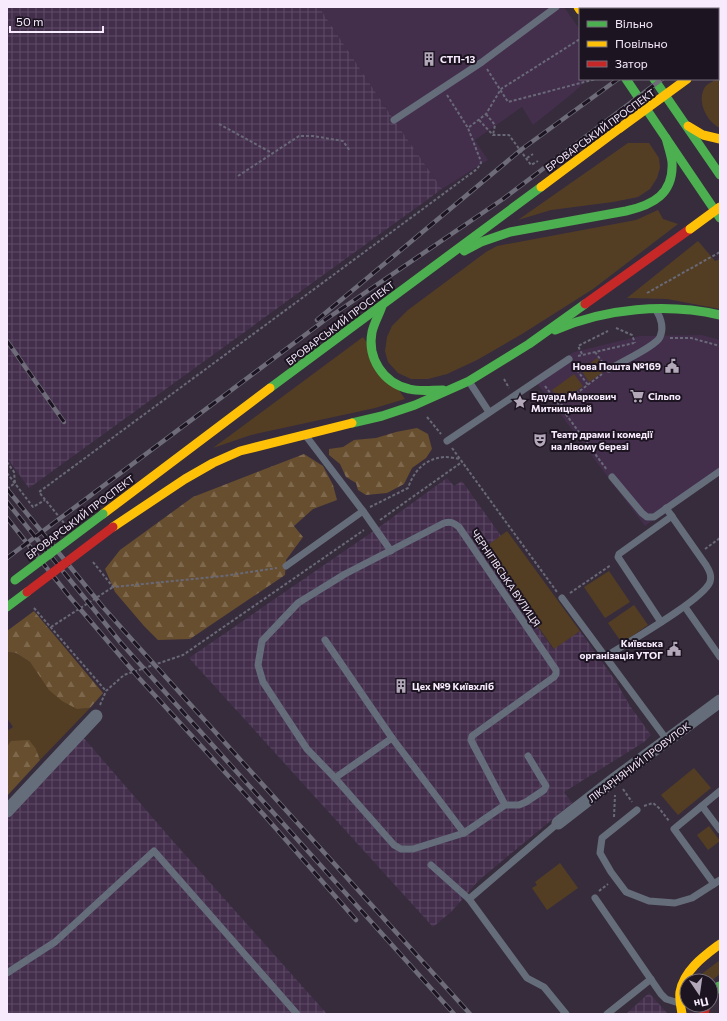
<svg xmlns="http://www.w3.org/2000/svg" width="727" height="1021" font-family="Commissioner,sans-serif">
<defs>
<pattern id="industrial-grid" width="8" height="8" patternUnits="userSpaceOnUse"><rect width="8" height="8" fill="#432e4c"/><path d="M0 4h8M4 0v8" fill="none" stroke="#5f4c67"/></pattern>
<pattern id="forest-firs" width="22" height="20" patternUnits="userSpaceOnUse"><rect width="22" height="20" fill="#674e2e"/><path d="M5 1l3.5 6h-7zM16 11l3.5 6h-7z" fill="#7d684d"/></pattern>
</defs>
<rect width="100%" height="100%" fill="#372c3c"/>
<g fill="#432e4c">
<path d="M319 7H564L580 30V79H588L573 93 533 125 522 107 475 140 488 160 442 189 394 120Z"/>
<path d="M620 7H697L694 9H621Z"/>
<path d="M702 335 720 340V472L645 526 533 378 574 352 640 336Z"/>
</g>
<g fill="url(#industrial-grid)">
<path d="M7 7H319L394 120 442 189 29 488 7 458Z"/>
<path d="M447 478 454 486 462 481 501 536 483 549 553 649 580 631 615 680 630 706 651 735 644 742 564 792 572 803 479 880 452 911 433 927 189 658 378 528Z"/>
<path d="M82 736 172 840 327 1014H7V818Z"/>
<path d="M649 993 668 1014H626Z"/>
</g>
<g fill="#533e24">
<path d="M720 76V128C707 122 696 101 705 87 709 82 717 80 720 76Z"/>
<path d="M628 143H649L659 158 660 168 657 178 650 189 638 197 613 202 551 210 518 220Z"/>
<path d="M658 210 663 219 678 224 593 289 522 334 477 360 447 374 428 379H411L398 373 388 362 385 351 387 337 392 326 408 310 486 252 497 246 636 220Z"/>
<path d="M698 241 715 261 720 259V309L667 299 627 298Z"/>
<path d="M363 337 405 399 375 408 251 435 213 448Z"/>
<path d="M597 358 606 370 589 382 581 370Z"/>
<path d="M574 374 583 386 561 402 552 390Z"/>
<path d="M507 531 580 631 554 649 483 549Z"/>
<path d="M609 571 630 602 605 618 584 587Z"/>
<path d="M634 605 648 625 622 643 608 623Z"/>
<path d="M7 652 16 653 30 662 39 674 77 709 90 708 40 760 36 749 11 741 7 746V731L13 727 7 718Z"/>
<path d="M694 768 711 788 678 815 661 795Z"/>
<path d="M709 826 720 841 708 850 697 835Z"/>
<path d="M560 863 578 888 547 910 532 888 537 885 535 882Z"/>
<path d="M720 960V974L711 981H696L699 976Z"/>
</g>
<g fill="url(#forest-firs)">
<path d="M417 428 428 434 432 449 426 458 412 468 404 484 387 493 366 495 358 490 356 483 346 477 340 464 329 455V449L343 447 354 440 376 438 396 432Z"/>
<path d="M304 454 323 466 333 485 337 500 313 509 294 526 303 537 286 560 285 575 190 639 158 640 144 626 115 592 105 569 120 550 193 497Z"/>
<path d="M34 611 103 693 90 708 77 709 62 701 49 690 30 662 16 653 7 652V631Z"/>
<path d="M29 740 36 749 40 760 7 796V746L11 741Z"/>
</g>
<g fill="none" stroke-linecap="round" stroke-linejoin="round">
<g stroke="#696977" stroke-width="2" stroke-dasharray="3 2" stroke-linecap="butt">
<path d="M487 69 508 102 596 79"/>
<path d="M447 95 468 128"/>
<path d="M486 114 495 125 493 135"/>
<path d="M479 120 493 135H509L531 165 538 161"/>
<path d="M219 124 272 153"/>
<path d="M527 158 533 154"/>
<path d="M238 176 299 136H313L343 141 350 151"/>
<path d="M647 293 720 252"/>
<path d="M616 328 632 335 635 343"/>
<path d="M670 338H691L720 346"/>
<path d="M595 352 603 363"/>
<path d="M582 354 578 346 608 331"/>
<path d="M578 356 634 343"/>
<path d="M574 366 588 385"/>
<path d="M504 379 509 388"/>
<path d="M545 386 607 470"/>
<path d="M560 406 602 374"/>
<path d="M427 417 441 434"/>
<path d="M452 448 557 592"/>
<path d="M7 462 14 472 15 483 7 489"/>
<path d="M7 473 33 507 45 500"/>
<path d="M370 507 408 488C414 471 424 459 444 457 449 457 455 458 460 459"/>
<path d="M380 520 462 462"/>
<path d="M64 523 39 492 477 169 481 163 480 159 468 128 486 114 501 89 580 39"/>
<path d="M705 549 720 538"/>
<path d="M93 562 113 587 224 576 277 568"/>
<path d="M570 593 611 565"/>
<path d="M34 608 106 691"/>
<path d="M51 627 113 587"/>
<path d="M100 705 106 691 124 675 183 655 364 530"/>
<path d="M623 789 632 802"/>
<path d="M644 806 653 803 659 808 669 821"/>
<path d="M614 817 615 795"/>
<path d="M599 891 608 884"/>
</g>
<g stroke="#656d7b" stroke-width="7">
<path d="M394 120 482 62 556 7"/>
<path d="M609 369C618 364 656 346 660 337 664 328 661 318 656 310"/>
<path d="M470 383 489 412"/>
<path d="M306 436 363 511 391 551"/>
<path d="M447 441 569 359"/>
<path d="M612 477 642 513 647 517H654L720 471"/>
<path d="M286 566 363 511"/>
<path d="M562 598 667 740"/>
<path d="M685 607 720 657"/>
<path d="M661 622 618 557 619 554 672 516"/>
<path d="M325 640 392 738 464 833"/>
<path d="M605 657C625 644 703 600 710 582 712 575 709 570 706 565L666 508"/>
<path d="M335 778 392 738"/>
<path d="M505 805 473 744 471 740 472 736 554 677 556 674V670L459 527C454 523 451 521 444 523L345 574 298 603 262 641 258 665 263 682 307 749 335 778 394 845 401 849H413L464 833 505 805H519L526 802 544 790 546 786 528 756"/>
<path d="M702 806 720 830"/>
<path d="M637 810 602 838 600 853 611 872 626 892 649 901 675 903 692 898 720 880"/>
<path d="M431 865 469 899 527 978 544 987 566 1014"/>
<path d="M714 884 674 829 720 791"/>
<path d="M595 898 661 994 666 999 679 1003"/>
<path d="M469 899 558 823"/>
<path d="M7 973 55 942 154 851 297 1014"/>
<path d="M607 1014 651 979"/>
</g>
<g stroke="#656d7b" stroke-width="13">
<path d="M7 811 96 716"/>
<path d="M558 823 616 778 720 701"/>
</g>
<g stroke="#4caf50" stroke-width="9">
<path d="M626 79 720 218"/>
<path d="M654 79 720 175"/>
<path d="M464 251 481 242 510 232 626 211C653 205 674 194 672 162 671 154 668 146 666 138"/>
<path d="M382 306C379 315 374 323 372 332 367 358 383 383 409 389 420 392 432 390 443 390"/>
<path d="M555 330C606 308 666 303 720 315"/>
<path d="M270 388 541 187"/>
<path d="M352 423 382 416 415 405 469 381 529 344 585 304"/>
<path d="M7 607 27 592"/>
<path d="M711 995 719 986"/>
</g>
<g stroke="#ffc107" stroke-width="9">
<path d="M578 7 580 10"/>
<path d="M608 7 610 9"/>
<path d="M718 57 720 55"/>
<path d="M688 126 703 135 720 139"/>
<path d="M541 187 620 128"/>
<path d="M103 514 270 388"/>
<path d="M113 527 185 479 213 463 240 451 352 423"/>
<path d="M682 1014C681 1007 679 999 680 992 684 970 704 956 720 944"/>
</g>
<g stroke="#c62828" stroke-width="9">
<path d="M585 304 690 229"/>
<path d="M704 1014 706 1005"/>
</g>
<defs>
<g id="rail">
<path d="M712 9 714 7"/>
<path d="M718 37 720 35"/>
<path d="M317 320 522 149 618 79"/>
<path d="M7 341 64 422"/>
<path d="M7 489 102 606 134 642 470 1014"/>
<path d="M7 502 121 643 454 1014"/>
<path d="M7 518 69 596 139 678 264 815 356 920"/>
<path d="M7 558 325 320 503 199 662 79"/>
</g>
</defs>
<use href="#rail" stroke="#6e6c79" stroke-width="4.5"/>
<use href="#rail" stroke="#1c1420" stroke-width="3" stroke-dasharray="9" stroke-linecap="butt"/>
<path stroke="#4caf50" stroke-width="9" d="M15 580 103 514"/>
<g stroke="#ffc107" stroke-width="9">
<path d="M620 128 687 79"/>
<path d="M690 229 720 207"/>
</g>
<path stroke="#c62828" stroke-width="9" d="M27 592 113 527"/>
</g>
<defs>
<symbol id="building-bare" viewBox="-9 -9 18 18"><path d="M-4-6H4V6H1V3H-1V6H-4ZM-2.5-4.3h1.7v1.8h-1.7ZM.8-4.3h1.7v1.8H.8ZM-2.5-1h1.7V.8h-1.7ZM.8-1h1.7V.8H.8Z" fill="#b3a8b9" stroke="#1c1420" stroke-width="2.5" paint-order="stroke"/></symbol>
<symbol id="civic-bare" viewBox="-9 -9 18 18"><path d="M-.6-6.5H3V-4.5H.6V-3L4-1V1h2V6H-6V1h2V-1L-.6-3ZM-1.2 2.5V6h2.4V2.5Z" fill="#b3a8b9" stroke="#1c1420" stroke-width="2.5" paint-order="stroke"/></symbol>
<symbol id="supermarket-bare" viewBox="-9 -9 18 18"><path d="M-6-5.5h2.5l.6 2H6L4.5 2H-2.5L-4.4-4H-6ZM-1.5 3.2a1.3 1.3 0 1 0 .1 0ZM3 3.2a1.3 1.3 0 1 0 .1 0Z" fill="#b3a8b9" stroke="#1c1420" stroke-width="2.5" paint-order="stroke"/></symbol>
<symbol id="sight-bare" viewBox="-9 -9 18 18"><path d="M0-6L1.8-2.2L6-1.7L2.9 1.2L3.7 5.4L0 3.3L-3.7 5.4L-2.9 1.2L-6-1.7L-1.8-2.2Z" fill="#b3a8b9" stroke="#1c1420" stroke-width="2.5" paint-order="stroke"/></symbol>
<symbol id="theatre-bare" viewBox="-9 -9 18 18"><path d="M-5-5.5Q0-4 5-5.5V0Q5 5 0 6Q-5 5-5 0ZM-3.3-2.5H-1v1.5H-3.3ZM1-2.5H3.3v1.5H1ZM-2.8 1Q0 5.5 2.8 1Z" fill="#b3a8b9" stroke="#1c1420" stroke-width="2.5" paint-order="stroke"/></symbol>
</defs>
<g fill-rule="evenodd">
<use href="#building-bare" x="419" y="49" width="20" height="20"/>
<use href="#civic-bare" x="662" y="356" width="20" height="20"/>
<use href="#supermarket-bare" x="627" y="386" width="20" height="20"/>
<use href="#sight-bare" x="510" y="392" width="20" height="20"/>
<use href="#theatre-bare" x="530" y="430" width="20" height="20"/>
<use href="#civic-bare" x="664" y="639" width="20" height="20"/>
<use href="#building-bare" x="391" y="676" width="20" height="20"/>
</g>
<g text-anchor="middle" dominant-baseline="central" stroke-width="4" stroke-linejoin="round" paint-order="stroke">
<g font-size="10" font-weight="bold" fill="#f6eafc" stroke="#1c1420" text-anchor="start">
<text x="440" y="59">СТП-13</text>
<text x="661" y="366" text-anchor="end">Нова Пошта №169</text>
<text x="531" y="396">Едуард Маркович<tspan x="531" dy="12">Митницький</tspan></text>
<text x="648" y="396">Сільпо</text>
<text x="551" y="434">Театр драми і комедії<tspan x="551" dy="12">на лівому березі</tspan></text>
<text x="663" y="643" text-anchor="end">Київська<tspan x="663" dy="12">організація УТОГ</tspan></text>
<text x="412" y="686">Цех №9 Київхліб</text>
</g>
<g font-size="10" fill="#f6eafc" stroke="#1c1420">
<text transform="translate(600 130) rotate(-36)">БРОВАРСЬКИЙ ПРОСПЕКТ</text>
<text transform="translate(340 323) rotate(-37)">БРОВАРСЬКИЙ ПРОСПЕКТ</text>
<text transform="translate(80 517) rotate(-37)">БРОВАРСЬКИЙ ПРОСПЕКТ</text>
<text transform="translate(506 578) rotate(56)">ЧЕРНІГІВСЬКА ВУЛИЦЯ</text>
<text transform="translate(639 762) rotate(-37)">ЛІКАРНЯНИЙ ПРОВУЛОК</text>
</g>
</g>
<rect width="727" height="1021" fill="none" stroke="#f6eafc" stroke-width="16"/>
<rect x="579" y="8" width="140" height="72" fill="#1c1420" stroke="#736a78"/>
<rect x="587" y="21" width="20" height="6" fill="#4caf50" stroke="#736a78"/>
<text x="615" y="28" font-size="12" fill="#f6eafc">Вільно</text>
<rect x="587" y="41" width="20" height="6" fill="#ffc107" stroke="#736a78"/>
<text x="615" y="48" font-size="12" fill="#f6eafc">Повільно</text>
<rect x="587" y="61" width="20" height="6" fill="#c62828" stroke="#736a78"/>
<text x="615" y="68" font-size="12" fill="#f6eafc">Затор</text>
<g transform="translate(699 993) rotate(167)"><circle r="19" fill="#1c1420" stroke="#736a78"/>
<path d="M0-3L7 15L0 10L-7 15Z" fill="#b3a8b9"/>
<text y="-6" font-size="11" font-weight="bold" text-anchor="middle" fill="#f6eafc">Пн</text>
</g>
<path d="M10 26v6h93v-6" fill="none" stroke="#f6eafc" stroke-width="2"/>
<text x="16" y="26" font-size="12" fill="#f6eafc" stroke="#1c1420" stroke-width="3" paint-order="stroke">50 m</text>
</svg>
